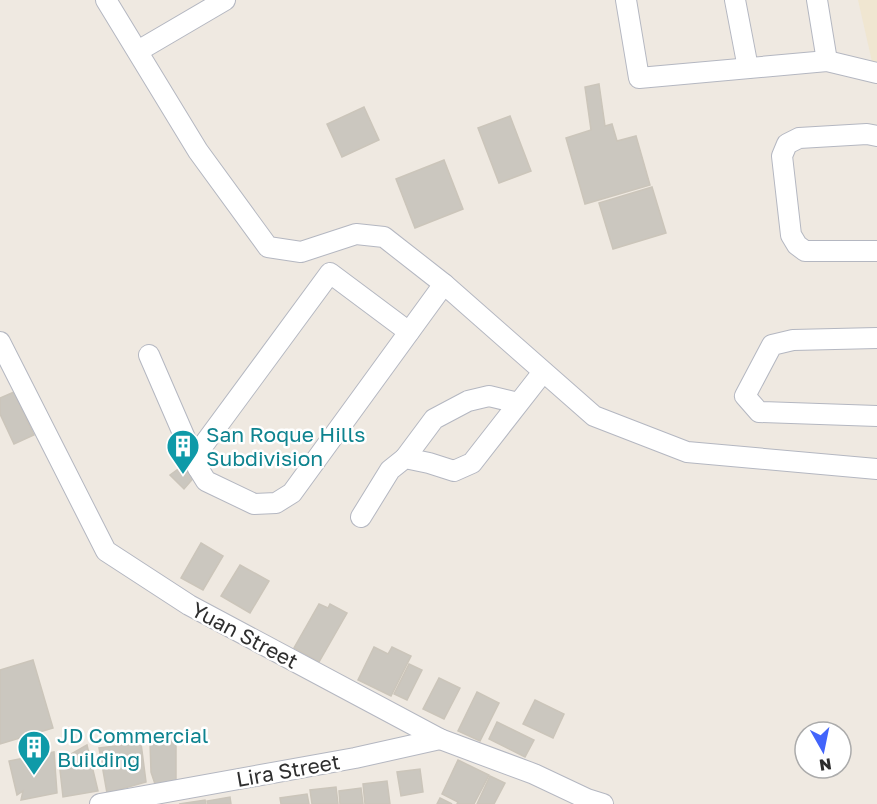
<svg xmlns="http://www.w3.org/2000/svg" width="877" height="804" font-family="'Golos Text',sans-serif">
<rect width="100%" height="100%" fill="#efe9e1"/>
<path fill="#f0e6d1" d="M858 0H877V67L873 66Z"/>
<g fill="#cbc7bf" stroke="#cbc5ba" stroke-width="1.5">
<path d="M599 84 605 126 612 124 617 141 636 136 650 185 585 204 566 138 591 130 585 87Z"/>
<path d="M364 107 379 140 342 157 327 124Z"/>
<path d="M510 116 531 171 499 183 478 128Z"/>
<path d="M444 160 463 209 415 228 396 179Z"/>
<path d="M652 187 666 233 613 249 599 203Z"/>
<path d="M14 392 34 435 14 444 0 414V398Z"/>
<path d="M189 461 197 474 184 489 170 475Z"/>
<path d="M201 543 223 556 203 590 181 578Z"/>
<path d="M240 565 269 581 250 613 221 596Z"/>
<path d="M319 604 328 608 330 604 347 613 319 662 294 648Z"/>
<path d="M374 647 388 654 392 647 411 656 391 696 358 680Z"/>
<path d="M33 660 53 728 0 744V670Z"/>
<path d="M409 664 422 670 407 700 394 694Z"/>
<path d="M439 678 460 688 444 719 423 709Z"/>
<path d="M477 692 499 703 480 741 458 731Z"/>
<path d="M535 700 564 714 553 738 523 724Z"/>
<path d="M497 722 534 740 525 757 489 739Z"/>
<path d="M176 739V780L171 785 156 787 151 772 150 741Z"/>
<path d="M141 743 146 782 107 793 99 748Z"/>
<path d="M87 745 98 791 63 797 59 761Z"/>
<path d="M54 752 57 793 21 800 23 791 17 795 9 761Z"/>
<path d="M458 760 489 775 474 804H457L458 802 442 794Z"/>
<path d="M420 769 423 792 401 796 397 772Z"/>
<path d="M490 776 505 783 494 804H477Z"/>
<path d="M387 781 390 804H365L363 784Z"/>
<path d="M336 787 338 804H312L310 790Z"/>
<path d="M361 788 363 804H340L339 791Z"/>
<path d="M307 794 309 804H281L280 798Z"/>
<path d="M230 797 231 804H208L207 801Z"/>
<path d="M440 798 452 804H437Z"/>
<path d="M205 800 206 804H179Z"/>
</g>
<g fill="none" stroke-linecap="round" stroke-linejoin="round">
<defs>
<g id="minor">
<path d="M106 0 198 151 268 247 301 252 356 234 384 237 444 284 594 416 687 452 877 469"/>
<path d="M626 0 639 78 827 61 877 73"/>
<path d="M735 0 748 68"/>
<path d="M817 0 827 61"/>
<path d="M138 51 225 0"/>
<path d="M877 136 867 134 799 138 787 144 782 156 791 235 797 245 805 251H877"/>
<path d="M877 338 793 340 772 345 745 396 759 412 877 416"/>
<path d="M0 342 106 551 189 605 440 739 534 774 587 799 603 804"/>
<path d="M149 355 198 468 206 481 254 504 276 503 292 493 444 284"/>
<path d="M405 458 434 419 468 401 489 396 518 403"/>
<path d="M198 468 199 451 330 273 409 332"/>
<path d="M361 517 390 470 405 458 429 463 454 471 472 463 543 372"/>
<path d="M100 804 355 758 440 739"/>
</g>
</defs>
<use href="#minor" stroke="#b4b7c1" stroke-width="22"/>
<use href="#minor" stroke="#fff" stroke-width="20"/>
</g>
<defs>
<symbol id="building-pin" viewBox="-11 -11 22 30"><path d="M0 17L-7.5 6A9.5 9.5 0 1 1 7.5 6Z" fill="#0f9aa8" stroke="#fff"/><path d="M-4-6H4V6H1V3H-1V6H-4ZM-2.5-4.3h1.7v1.8h-1.7ZM.8-4.3h1.7v1.8H.8ZM-2.5-1h1.7V.8h-1.7ZM.8-1h1.7V.8H.8Z" fill="#fff"/></symbol>
</defs>
<g fill-rule="evenodd">
<use href="#building-pin" x="164" y="427" width="38" height="52"/>
<use href="#building-pin" x="15" y="728" width="38" height="52"/>
</g>
<g text-anchor="middle" dominant-baseline="central" stroke-width="5" stroke-linejoin="round" paint-order="stroke">
<g font-size="21" fill="#0d838f" stroke="#fff" text-anchor="start">
<text x="206" y="434">San Roque Hills<tspan x="206" dy="24">Subdivision</tspan></text>
<text x="57" y="735">JD Commercial<tspan x="57" dy="24">Building</tspan></text>
</g>
<g font-size="21" fill="#2e2e2e" stroke="#fff">
<text transform="translate(245 635) rotate(28)">Yuan Street</text>
<text transform="translate(288 770) rotate(-10)">Lira Street</text>
</g>
</g>
<g transform="translate(823 750) rotate(171)"><circle r="28" fill="#ffffff" stroke="#ababab" stroke-width="1.5"/>
<path d="M0-4.5L10 22L0 15L-10 22Z" fill="#4264fb"/>
<text y="-9" font-size="16" font-weight="bold" text-anchor="middle" fill="#2e2e2e">N</text>
</g>
</svg>
